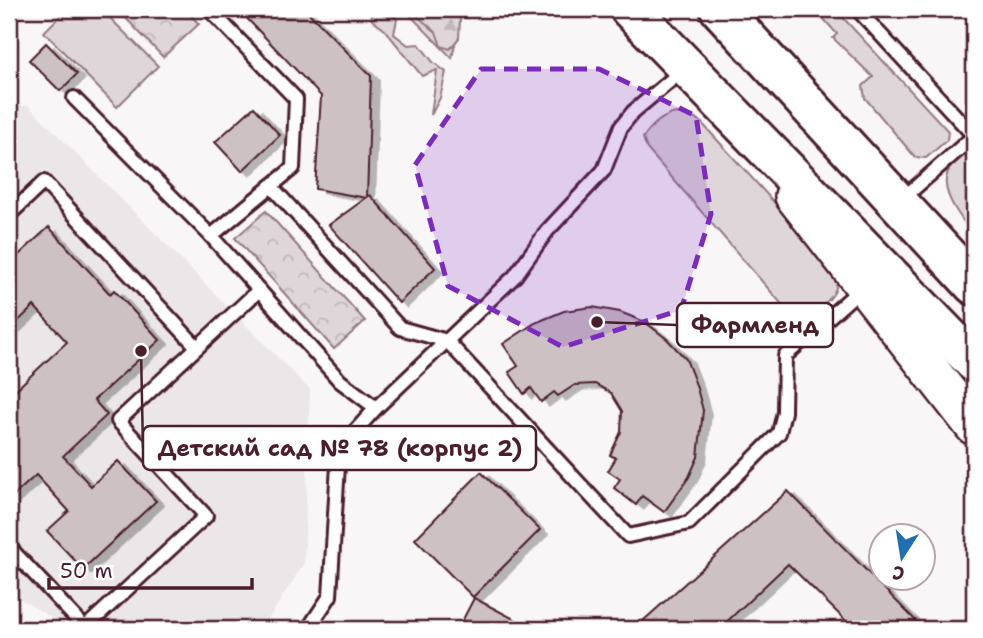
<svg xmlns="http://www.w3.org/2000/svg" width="983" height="638" font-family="'Shantell Sans',sans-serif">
<defs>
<pattern id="forest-firs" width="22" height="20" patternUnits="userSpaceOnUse" patternTransform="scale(1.75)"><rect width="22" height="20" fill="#ded6d9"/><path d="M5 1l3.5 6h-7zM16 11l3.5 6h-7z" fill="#c0b7ba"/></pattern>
<pattern id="park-crowns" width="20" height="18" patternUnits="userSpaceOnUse" patternTransform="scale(1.75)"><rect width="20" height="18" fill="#ded6d9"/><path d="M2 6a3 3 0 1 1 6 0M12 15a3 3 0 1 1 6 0" fill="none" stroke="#c0b7ba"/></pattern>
<filter id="shadow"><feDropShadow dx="8" dy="4.5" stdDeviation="0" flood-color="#0004"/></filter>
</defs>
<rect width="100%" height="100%" fill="#f8f6f7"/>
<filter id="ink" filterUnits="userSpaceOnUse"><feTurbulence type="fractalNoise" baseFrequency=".0143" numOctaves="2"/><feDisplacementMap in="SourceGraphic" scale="14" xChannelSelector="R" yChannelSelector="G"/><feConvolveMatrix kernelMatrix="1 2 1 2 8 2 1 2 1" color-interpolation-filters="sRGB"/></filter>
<g filter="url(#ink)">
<path fill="#ebe6e8" d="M9 105 29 106 310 390 304 563 262 629H70L9 592Z"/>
<g fill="#ded6d9" stroke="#947a82" stroke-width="2">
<path d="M67 9H101L158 66 117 107 44 32Z"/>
<path d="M371 9H387L397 19 394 34 408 45 419 44 433 62 446 72 440 98 431 115 437 70 422 76 385 30 372 20Z"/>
<path d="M404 9H449L460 21 452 58Z"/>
<path d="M815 9H835L948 131 947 140 926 158 915 157 865 98 863 86 873 77 833 38 837 34Z"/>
<path d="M676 113 699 120 833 267C848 294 818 308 799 324L647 149 643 138C651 126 662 116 676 113Z"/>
<path d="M974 151V235C951 206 924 170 974 151Z"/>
</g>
<path fill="url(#forest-firs)" stroke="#947a82" stroke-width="2" d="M409 9H451L460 19 459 38 450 49 441 46 436 32Z"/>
<g fill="url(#park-crowns)" stroke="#947a82" stroke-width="2">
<path d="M117 9H185L199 24 163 57Z"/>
<path d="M266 211 365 321 334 349 235 238Z"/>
</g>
<g fill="#cdc1c4" stroke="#4a1f2b" stroke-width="2" filter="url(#shadow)">
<path d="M238 9H305L371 76 367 198 315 189 321 96Z"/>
<path d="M46 43 77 74 60 91 29 60Z"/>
<path d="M254 107 280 135 242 171 215 142Z"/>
<path d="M370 195 435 268 399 303 329 225Z"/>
<path d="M49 227 110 294 114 290 160 340 94 400 107 415 63 456 91 486 118 461 156 501 83 569 47 531 69 511 36 475 9 500V396L67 342 34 306 9 330V264Z"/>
<path d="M592 307 620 312 645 322 667 339 686 359 696 385 703 410 698 457 689 477 664 512 642 496 636 505 614 488 620 479 608 471 616 458 610 455 621 432 622 411 611 393 595 384 575 385 558 396 554 392 541 402 531 388 524 394 509 372 518 366 503 344 535 323 564 311Z"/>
<path d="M481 472 540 530 473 597 415 539Z"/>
<path d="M788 491 924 629H854L788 564 719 629H634Z"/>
<path d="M474 598 533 629H458Z"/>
</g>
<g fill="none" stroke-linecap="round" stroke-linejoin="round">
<defs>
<g id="lane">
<path d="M209 9 296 99 293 168 211 236 340 381 376 408"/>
<path d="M857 9 974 136"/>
<path d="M74 98 211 236"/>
<path d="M271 186 400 328 447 341 628 536 689 523 779 433 784 412 785 356 863 287"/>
<path d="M901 200 974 136"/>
<path d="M9 215 44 182 197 347"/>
<path d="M9 547 85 628 206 516 118 421 259 290"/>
<path d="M308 629 330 596 339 449 376 408 515 276 547 231 604 170 621 127 633 112 683 70"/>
<path d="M386 629H387"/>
</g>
<path id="primary" d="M794 196 974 426"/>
<g id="highway">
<path d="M630 9 974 362"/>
<path d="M720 9 974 285"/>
</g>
</defs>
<use href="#lane" stroke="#4a1f2b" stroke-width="18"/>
<use href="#primary" stroke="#4a1f2b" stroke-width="42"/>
<use href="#highway" stroke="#4a1f2b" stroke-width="44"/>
<use href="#lane" stroke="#fff" stroke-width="12"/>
<use href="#primary" stroke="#fff" stroke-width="37"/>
<use href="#highway" stroke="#fff" stroke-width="38"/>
</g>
</g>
<path fill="#7b2cbf" fill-opacity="0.2" stroke="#7b2cbf" stroke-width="5" stroke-dasharray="14 9" stroke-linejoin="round" d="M481 69H599L696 116 711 214 681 310 563 347 448 286 415 165Z"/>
<path fill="none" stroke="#4a1f2b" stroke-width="2.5" d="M597 322L677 325M141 351L143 448"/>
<g fill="#4a1f2b" stroke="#fff" stroke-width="2.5">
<circle cx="597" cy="322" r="7"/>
<circle cx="141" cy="351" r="7"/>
</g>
<g fill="#fff" stroke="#4a1f2b" stroke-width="2.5">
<rect x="677" y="303" width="156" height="44" rx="7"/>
<rect x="143" y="426" width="393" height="44" rx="7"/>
</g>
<g font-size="23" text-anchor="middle" font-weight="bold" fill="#4a1f2b">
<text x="755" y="333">Фармленд</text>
<text x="340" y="456">Детский сад № 78 (корпус 2)</text>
</g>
<rect width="983" height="638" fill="none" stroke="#fff" stroke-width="35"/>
<rect x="18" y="18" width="948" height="603" fill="none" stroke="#4a1f2b" stroke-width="2.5" filter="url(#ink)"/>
<g transform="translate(902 557) rotate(192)"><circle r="33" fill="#ffffff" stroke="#b7a5aa" stroke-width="2"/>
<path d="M0-5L12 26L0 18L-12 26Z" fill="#1f6fb2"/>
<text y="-10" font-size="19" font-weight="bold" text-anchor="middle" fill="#4a1f2b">С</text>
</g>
<path d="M49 578v10h203v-10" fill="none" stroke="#4a1f2b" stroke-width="3.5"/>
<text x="60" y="578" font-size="21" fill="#4a1f2b" stroke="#ffffff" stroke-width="5" paint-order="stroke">50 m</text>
</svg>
